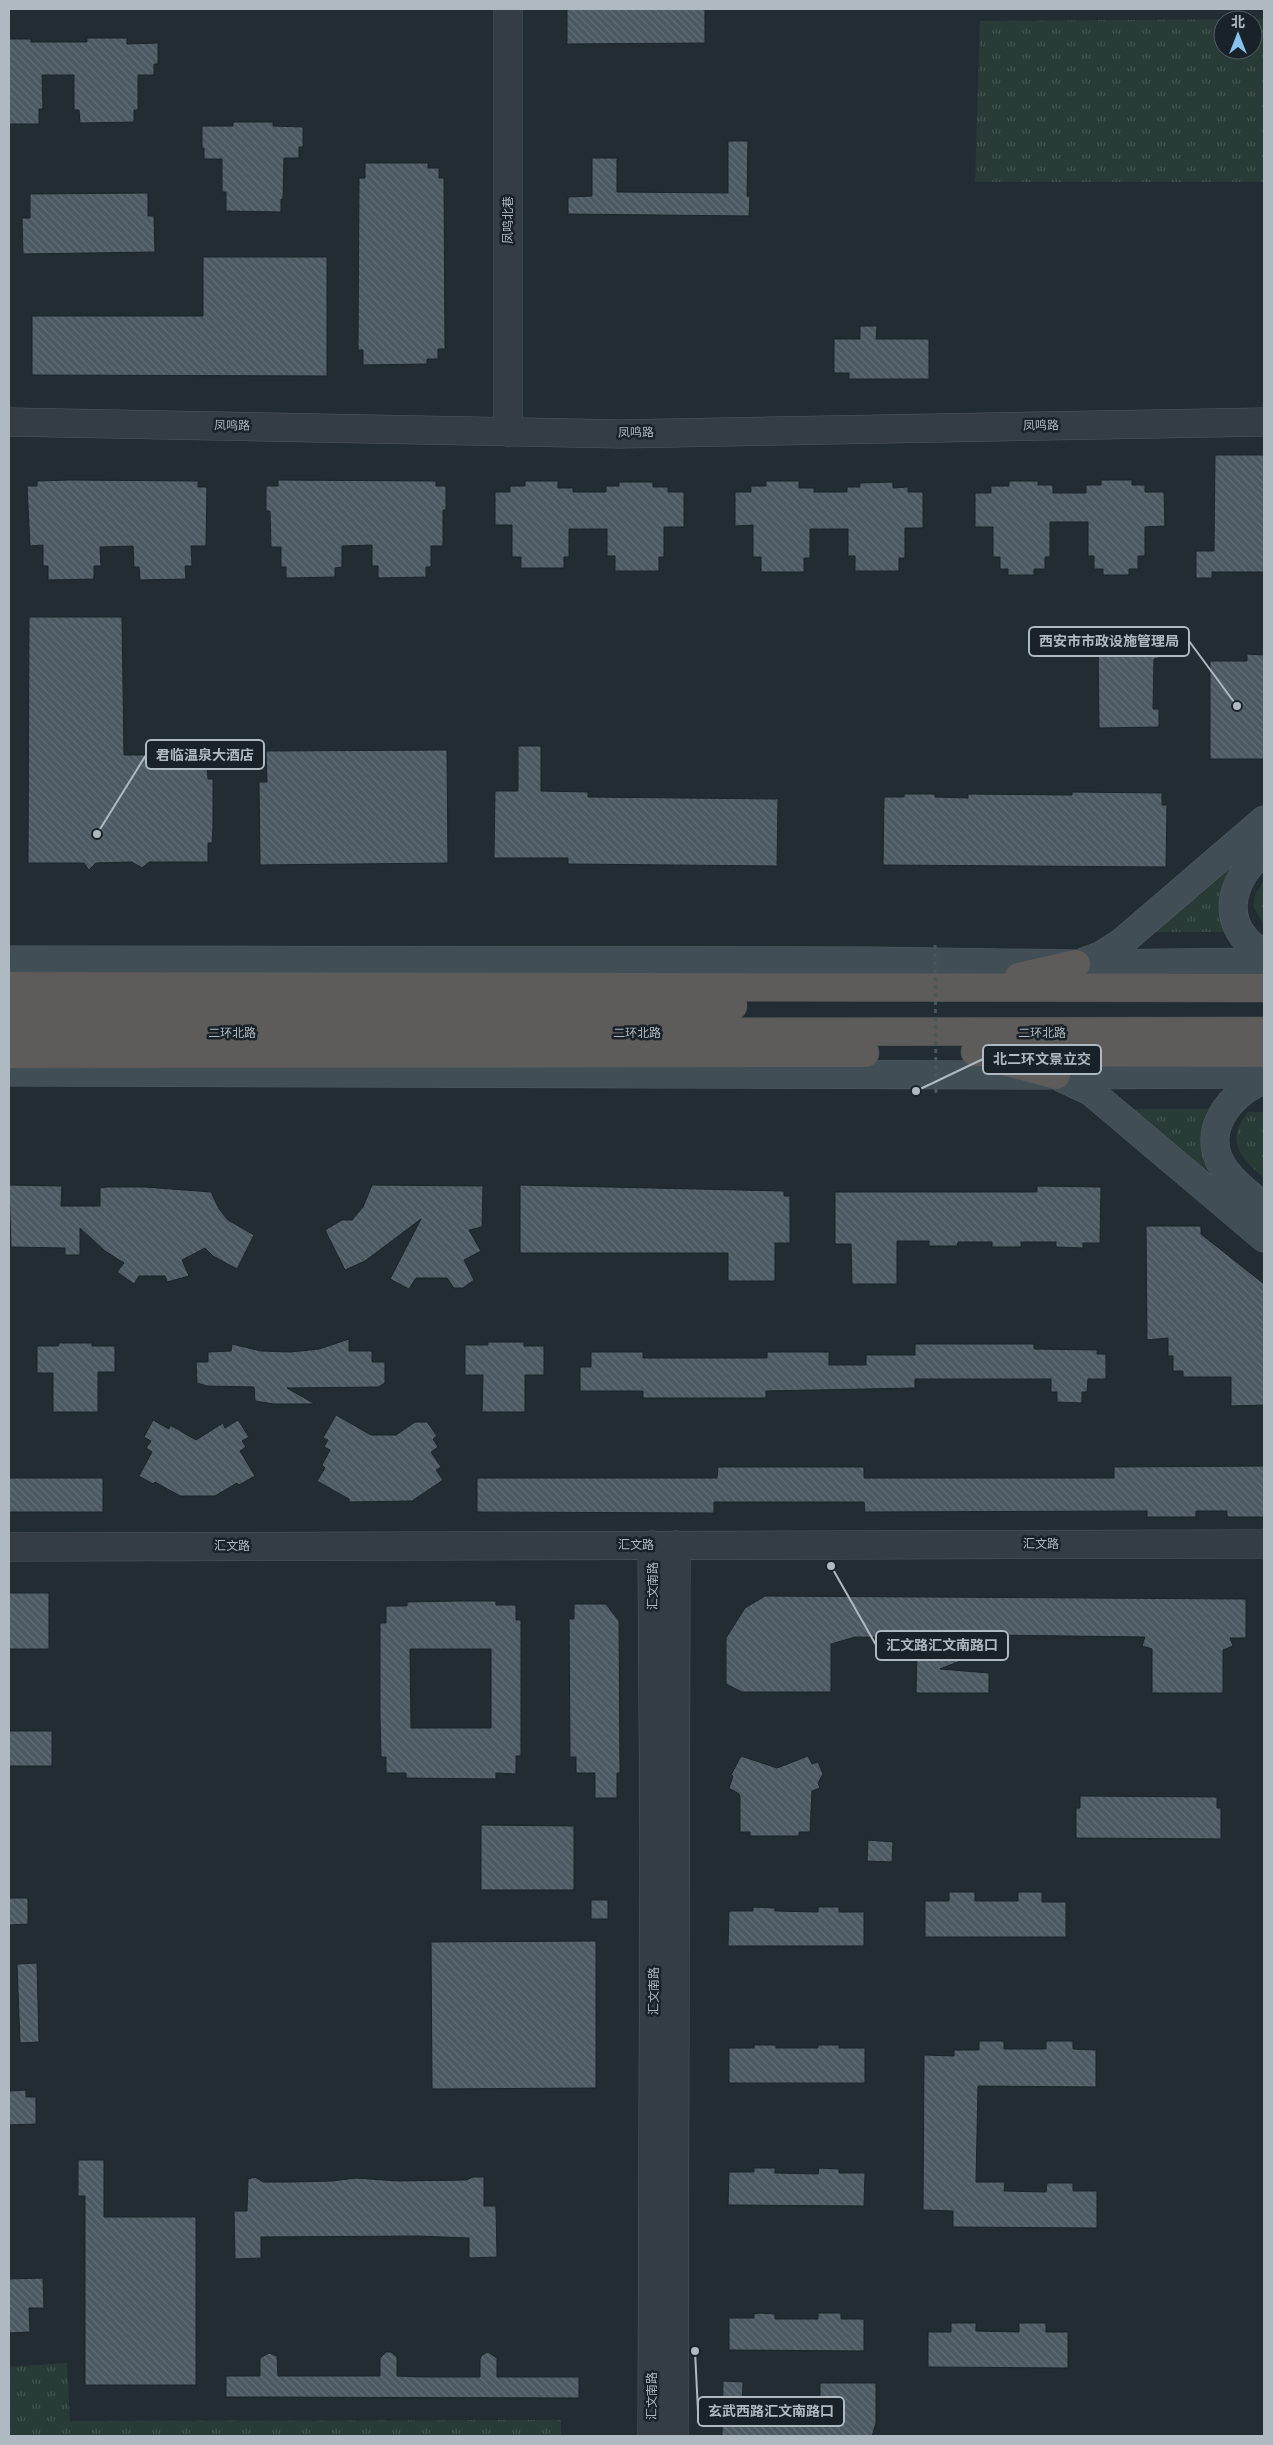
<svg xmlns="http://www.w3.org/2000/svg" width="1273" height="2445" font-family="Signika,'Noto Sans SC',sans-serif">
<defs>
<pattern id="grass-tufts" width="24" height="20" patternUnits="userSpaceOnUse" patternTransform="scale(1.25)"><rect width="24" height="20" fill="#283b37"/><path d="M3 7l-1-3M5 7V3M7 7l1-3M15 17l-1-3M17 17v-4M19 17l1-3" fill="none" stroke="#455552"/></pattern>
<pattern id="building-back-hatch" width="6" height="6" patternUnits="userSpaceOnUse" patternTransform="scale(1.25)"><rect width="6" height="6" fill="#4c5962"/><path d="M-1 5l2 2M0 0l6 6M5-1l2 2" fill="none" stroke="#636f77"/></pattern>
</defs>
<rect width="100%" height="100%" fill="#212c33"/>
<g fill="url(#grass-tufts)" fill-rule="evenodd">
<path d="M1264 19V182H975L980 21ZM1223 20H1253V50H1223Z"/>
<path d="M1232 865 1224 883 1227 932H1151Z"/>
<path d="M1264 881V925L1253 906 1256 893Z"/>
<path d="M1130 1109H1208C1195 1140 1207 1156 1220 1184Z"/>
<path d="M1248 1112H1264V1178C1241 1159 1224 1140 1248 1112Z"/>
<path d="M67 2363 70 2421 561 2420V2436H9V2367Z"/>
</g>
<g fill="url(#building-back-hatch)" stroke="#1b242a" fill-rule="evenodd">
<path d="M567 9H705V43L567 44Z"/>
<path d="M87 38H127V44L158 43V64H154V75H138V110H134V122L80 123 79 110H74V75H42L43 109H39V124H9V39H31V42H87Z"/>
<path d="M233 122H273V126L303 127V147H299V158H284L283 199H281V212L226 211V192H222V159H204V148H202V126H233Z"/>
<path d="M728 141H748L747 196 750 197 749 216 568 214V197L592 196V158H617V192L728 193Z"/>
<path d="M365 163H428V168H439V178H444L445 349H438V359H427V364L363 365V350H358L359 178H365Z"/>
<path d="M148 193V216H154L155 252 23 254 22 218H30V194Z"/>
<path d="M203 257H327V376L32 375V316H203Z"/>
<path d="M860 326H877L876 339H929V379H849V373H834V339H860Z"/>
<path d="M1215 455H1264V572H1212V578H1196V551H1214Z"/>
<path d="M69 480 198 481V487H207L206 546H191L192 566H185L186 579 140 580 139 567H134L133 546 100 547 101 566H94V579L48 580V566H43V545L30 546 27 486H37V481Z"/>
<path d="M278 480 436 481V486H446V510H443V546H431V567H426V577L378 578V566H372V545L342 546V567L335 568V577L286 578V567H281V547H271L270 511H266V486H278Z"/>
<path d="M1101 480H1132V485H1145V492H1164L1165 526 1145 527V556H1138V569H1129V575H1103V569H1094V556H1088V522H1050V557H1045V569H1034V575H1008V569H1000V557H993V527H975V493H991V486H1009V481H1038V485H1053V493H1086V485H1101Z"/>
<path d="M525 481H558V488H573V492H606V486H619V482H653V487H668V492H684V527H664V557H659V571H615V556H607V529H569V557H564V568H521V557H512V525H495V492H510V486H525Z"/>
<path d="M766 481H799V488H814V492H847V487H860V483L893 482V488L908 487V492H923V528H905V558H899V571H855V556H848V529H810V558H804V572H761V557H753V525L735 526V492H751V486H766Z"/>
<path d="M29 617H122L124 755H159L160 752H181V757H188L189 764H207L208 779H213V827L212 843H208V862H149L142 868 132 862 96 863 89 870 84 863H28Z"/>
<path d="M1125 637H1159V658L1154 659 1153 709H1159V727L1099 728 1098 639H1124Z"/>
<path d="M1247 654 1264 655V759H1210V661H1247Z"/>
<path d="M518 746H541V791L588 792V797L778 799 777 866 568 864V858H494L495 791H518Z"/>
<path d="M447 750 448 863 260 865 259 782H267L266 751Z"/>
<path d="M1072 792 1162 793V805H1167L1166 867 883 865 884 797H904V794H935V797L968 798V794L1072 795Z"/>
<path d="M9 1185 62 1186 61 1206H100V1188L107 1187H145L211 1192 219 1209 228 1220 254 1235 237 1269 213 1256 205 1248 182 1260 189 1276 167 1282 165 1276H139L134 1284 117 1272 124 1263 105 1251 80 1228V1255H65V1248L11 1247Z"/>
<path d="M372 1185 483 1186 482 1227 469 1230 481 1251 464 1260 474 1280 463 1288H454L447 1278H416L409 1289 390 1279 421 1219 365 1261 345 1270 325 1230 342 1220H352L363 1207Z"/>
<path d="M520 1185 784 1191V1196H790V1243H775V1281H728V1253H520Z"/>
<path d="M1037 1186 1101 1187 1100 1243H1083V1248L1056 1247V1242H1021V1247H992V1242H958L957 1246H929V1241H897V1284H852L851 1244H835V1192H1037Z"/>
<path d="M1146 1226H1201V1234L1264 1284V1405L1231 1406V1377H1183V1371H1173V1356H1168V1338L1147 1340Z"/>
<path d="M349 1339V1351H372V1362H385V1383L378 1387 287 1388 315 1404H274L255 1401 254 1387 207 1386 197 1383 196 1362H208V1352L231 1351 232 1344 261 1351 291 1352 319 1349Z"/>
<path d="M488 1342H524V1346H544V1375H525V1412H482L483 1375H465V1345H488Z"/>
<path d="M59 1343H92V1346H115V1372H98V1412H53V1373H37V1346H58Z"/>
<path d="M915 1344H1034V1349L1097 1350V1354H1106V1379H1088L1087 1392H1082V1403L1057 1402V1392H1051V1379H915V1388L766 1391V1398H643V1391H580V1367H591V1352H643V1358H767V1352H829V1365H866V1355H915Z"/>
<path d="M336 1415 371 1435H396L415 1422H427L437 1436 433 1439 438 1447 431 1452 441 1467 436 1470 443 1480 412 1501 349 1502V1499L317 1481 325 1468 322 1465 330 1450 324 1447 328 1440 323 1438Z"/>
<path d="M153 1420 169 1429 170 1425 196 1440 223 1423 225 1428 238 1420 249 1437 242 1441 246 1447 240 1451 255 1476 239 1485 237 1483 215 1496H180L155 1482 153 1484 139 1476 152 1452 146 1448 151 1441 144 1437Z"/>
<path d="M1264 1466V1517H1227V1511H1196V1517H1147V1511L865 1512 864 1502H714V1513L477 1512V1478H717L718 1467H864V1478H1114V1467Z"/>
<rect x="9" y="1478" width="94" height="34"/>
<rect x="9" y="1593" width="40" height="56"/>
<path d="M765 1596 1246 1599V1638H1230L1233 1646 1223 1650V1693H1152V1649L1142 1646 1145 1637 993 1635 998 1646 940 1669 989 1673V1693H916L917 1649 907 1645 910 1638 855 1637 831 1644V1692H742L726 1684V1638L745 1608Z"/>
<path d="M456 1601H496V1605H516V1620H521V1756H516V1774L496 1773V1779L406 1778V1773H386V1757H381L380 1719V1623H386V1606H407V1602ZM410 1649H491V1728H411Z"/>
<path d="M574 1604H606L619 1621 620 1773H617V1798H595V1773H576V1757H570L569 1619H574Z"/>
<rect x="9" y="1731" width="43" height="35"/>
<path d="M741 1756 777 1768 808 1756 812 1764 818 1762 823 1774 818 1783 820 1788 812 1791 810 1832H799V1836H750V1832H740V1797L739 1794 729 1788 733 1776 731 1775Z"/>
<path d="M1080 1796 1217 1797V1808H1221V1839L1076 1838V1808H1080Z"/>
<path d="M481 1825 574 1826V1890H481Z"/>
<path d="M868 1840 893 1842 892 1862 867 1861Z"/>
<path d="M949 1892H975V1901H1018V1892H1042V1902H1066V1937H925V1901H949Z"/>
<path d="M9 1898H28V1924L9 1925Z"/>
<rect x="591" y="1900" width="17" height="19"/>
<path d="M753 1907 775 1908V1911L818 1912V1907H839V1912H864V1946H728L729 1911H753Z"/>
<path d="M596 1941V2088L432 2089 431 1942Z"/>
<path d="M37 1963 39 2042 20 2043 17 1964Z"/>
<path d="M979 2041H1004V2049H1046V2041H1073V2049L1096 2050V2087L978 2086 976 2182H1005L1004 2191 1046 2192 1047 2183H1073V2191H1097V2228L953 2227V2211L923 2210 924 2055 954 2056V2050H979Z"/>
<path d="M754 2045H776V2048H818V2045H839V2048H865V2083H729V2048H754Z"/>
<path d="M26 2090V2097H36V2124L9 2125V2091Z"/>
<path d="M78 2160H104V2217H196V2385H85V2196H78Z"/>
<path d="M754 2168H775V2173L818 2174 819 2168 839 2169V2173H865L864 2206 728 2205 729 2172H754Z"/>
<path d="M255 2177 263 2182H292L332 2181 356 2178 398 2181 466 2180 473 2177H484V2206H496L497 2257 469 2258V2238L418 2236 261 2237V2258L235 2259 234 2211H247L248 2179Z"/>
<path d="M43 2278 44 2308H29L30 2332 9 2333V2279Z"/>
<path d="M759 2313 775 2314V2319H818V2313H841V2319H864V2351L729 2350V2318H754V2314Z"/>
<path d="M951 2323H976V2331L1019 2332V2323H1046V2332H1068V2368L928 2367V2332H951Z"/>
<path d="M386 2352H391L397 2357V2376L420 2377H480V2359L482 2355 488 2352 497 2358V2377H579V2398L226 2397V2376H260V2358L269 2353 277 2356 278 2376H380V2358Z"/>
<path d="M723 2381 743 2382 742 2411H786V2397H820V2383H876V2423L872 2436H722Z"/>
</g>
<g fill="none" stroke-linecap="round" stroke-linejoin="round">
<defs>
<g id="tertiary">
<path d="M508 9V432"/>
<path d="M9 422 620 434 1264 422"/>
<path d="M652 1545 654 1845 652 2436"/>
<path d="M9 1547 1264 1544"/>
<path d="M674 2436 676 1545"/>
</g>
<g id="secondary">
<path d="M1264 851C1228 882 1218 927 1264 954"/>
<path d="M9 960 872 961 1076 964 1264 962"/>
<path d="M1086 961 1102 955 1122 942 1264 820"/>
<path d="M9 1072 1056 1075 1264 1074"/>
<path d="M1062 1078 1090 1091 1264 1238"/>
<path d="M1264 1080C1230 1093 1200 1131 1223 1167 1233 1183 1250 1194 1264 1207"/>
</g>
<g id="trunk">
<path d="M1019 977 1076 964"/>
<path d="M9 986 1264 988"/>
<path d="M9 1006H733"/>
<path d="M9 1033 1264 1031"/>
<path d="M975 1052 1264 1053"/>
<path d="M9 1054 865 1053"/>
<path d="M1007 1062 1056 1075"/>
</g>
</defs>
<use href="#tertiary" stroke="#515b62" stroke-width="29"/>
<use href="#secondary" stroke="#515b62" stroke-width="29"/>
<use href="#trunk" stroke="#3e484e" stroke-width="29"/>
<use href="#tertiary" stroke="#343d44" stroke-width="28"/>
<use href="#secondary" stroke="#424e56" stroke-width="28"/>
<use href="#trunk" stroke="#5e5c5a" stroke-width="28"/>
<path stroke="#465857" stroke-width="3" stroke-dasharray="4 4" stroke-linecap="butt" d="M935 945 936 1095"/>
</g>
<g text-anchor="middle" dominant-baseline="central" stroke-width="5" stroke-linejoin="round" paint-order="stroke">
<g font-size="12" fill="#aeb9c1" stroke="#192228">
<text transform="translate(508 220) rotate(-90)">凤鸣北巷</text>
<text transform="translate(232 426) rotate(1)">凤鸣路</text>
<text transform="translate(1041 426) rotate(-1)">凤鸣路</text>
<text transform="translate(636 433) rotate(-1)">凤鸣路</text>
<text x="232" y="1033">二环北路</text>
<text x="637" y="1033">二环北路</text>
<text x="1042" y="1033">二环北路</text>
<text x="1041" y="1544">汇文路</text>
<text x="636" y="1545">汇文路</text>
<text x="232" y="1546">汇文路</text>
<text transform="translate(653 1586) rotate(-90)">汇文南路</text>
<text transform="translate(654 1991) rotate(-90)">汇文南路</text>
<text transform="translate(652 2396) rotate(-90)">汇文南路</text>
</g>
</g>
<path fill="none" stroke="#aeb9c1" stroke-width="2" d="M1237 706L1189 641M97 834L146 755M916 1091L983 1059M831 1566L876 1645M695 2351L698 2411"/>
<g fill="#aeb9c1" stroke="#192228" stroke-width="2">
<circle cx="1237" cy="706" r="5"/>
<circle cx="97" cy="834" r="5"/>
<circle cx="916" cy="1091" r="5"/>
<circle cx="831" cy="1566" r="5"/>
<circle cx="695" cy="2351" r="5"/>
</g>
<g fill="#192228" stroke="#aeb9c1" stroke-width="2">
<rect x="1029" y="627" width="160" height="29" rx="5"/>
<rect x="146" y="740" width="118" height="29" rx="5"/>
<rect x="983" y="1045" width="118" height="29" rx="5"/>
<rect x="876" y="1631" width="132" height="29" rx="5"/>
<rect x="698" y="2397" width="146" height="29" rx="5"/>
</g>
<g font-size="14" text-anchor="middle" font-weight="bold" fill="#aeb9c1">
<text x="1109" y="646">西安市市政设施管理局</text>
<text x="205" y="760">君临温泉大酒店</text>
<text x="1042" y="1064">北二环文景立交</text>
<text x="942" y="1650">汇文路汇文南路口</text>
<text x="771" y="2416">玄武西路汇文南路口</text>
</g>
<rect width="1273" height="2445" fill="none" stroke="#aeb9c1" stroke-width="20"/>
<g transform="translate(1238 35)"><circle r="24" fill="#192228" stroke="#555e65"/>
<path d="M0-4L9 19L0 12L-9 19Z" fill="#87c1ed"/>
<text y="-8" font-size="14" font-weight="bold" text-anchor="middle" fill="#aeb9c1">北</text>
</g>
</svg>
